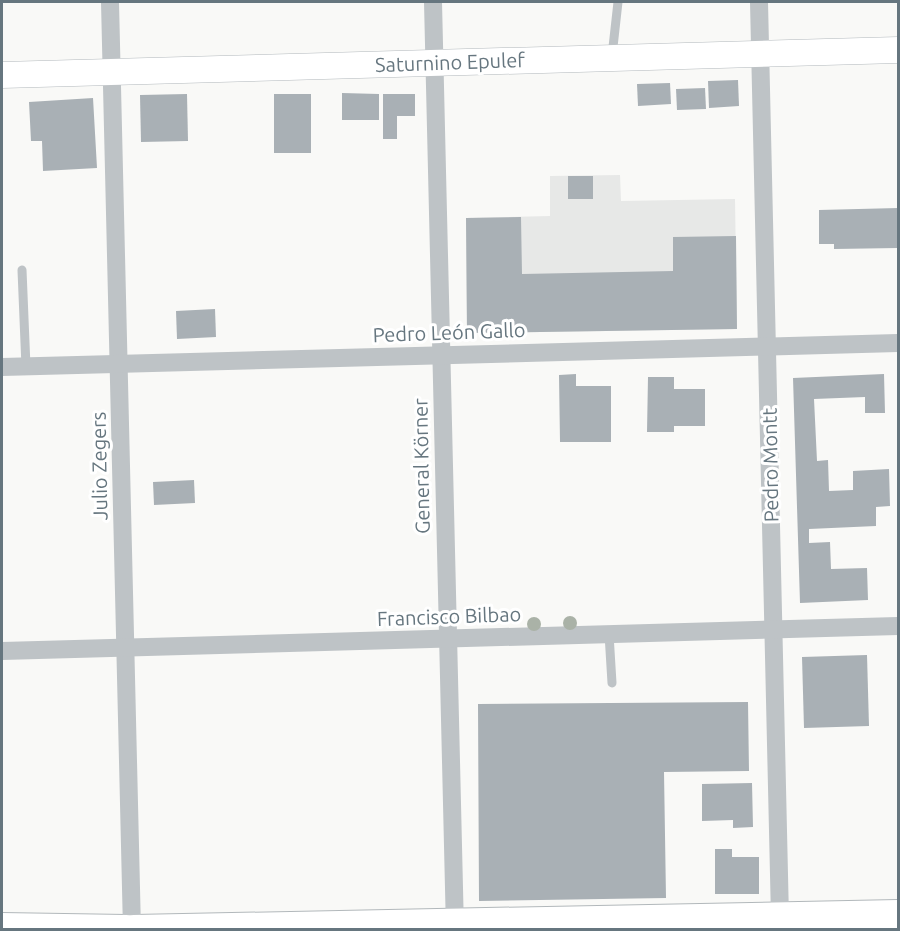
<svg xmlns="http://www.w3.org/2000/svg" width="900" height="931" font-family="Ubuntu,sans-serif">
<rect width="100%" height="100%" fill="#f9f9f7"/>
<path fill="#e7e8e7" d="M620 175 621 201 735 199 737 329 467 333 466 218 550 216V176Z"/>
<g fill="#a9b0b5">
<path d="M738 80 739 106 709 108 708 81Z"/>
<path d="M670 83 671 104 638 106 637 84Z"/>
<path d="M705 88 706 109 677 110 676 89Z"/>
<path d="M342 93 379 94V120H342Z"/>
<path d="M187 94 188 141 141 142 140 95Z"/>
<rect x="274" y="94" width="37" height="59"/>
<path d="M383 94H415V116H397V139H383Z"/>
<path d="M93 98 97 168 43 171 42 141H31L29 102Z"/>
<rect x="568" y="176" width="25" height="23"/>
<path d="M898 208V248L834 249V244H819V210Z"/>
<path d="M521 217 522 274 673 271V237L736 236 737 329 467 333 466 218Z"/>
<path d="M215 309 216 337 177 339 176 311Z"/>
<path d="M576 374V386H611V442H560L559 375Z"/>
<path d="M884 374 885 413H865V397L814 399 817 461 828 460 829 491 853 490V471L889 469 890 506 876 507V526L809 529V543L830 542 831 569 867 568 868 600 800 603 793 378Z"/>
<path d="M648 377H674V389H705V426H674V432H647Z"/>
<path d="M194 480 195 503 154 505 153 482Z"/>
<path d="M867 655 869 726 804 728 802 657Z"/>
<path d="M748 702 749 771 664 772 666 898 479 901 478 704Z"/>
<path d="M752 783 753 827 733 828V820L702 821V784Z"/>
<path d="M715 849H732V857H759V894H715Z"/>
</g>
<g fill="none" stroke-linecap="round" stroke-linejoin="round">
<defs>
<path id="secondary" d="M2 75 898 50"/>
<g id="primary">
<path d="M2 928 126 930"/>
<path d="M134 930 898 915"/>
</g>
</defs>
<use href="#secondary" stroke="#b3b9bd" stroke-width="27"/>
<use href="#primary" stroke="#b2b8bb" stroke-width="32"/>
<g stroke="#bec3c6" stroke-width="9">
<path d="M612 56 618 2"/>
<path d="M22 270 26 367"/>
<path d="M609 634 612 683"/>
</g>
<g stroke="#bec3c6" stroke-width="18">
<path d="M110 2 132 930"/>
<path d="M433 2 455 930"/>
<path d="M759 2 780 918"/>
<path d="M2 367 898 343"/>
<path d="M2 651 898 626"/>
</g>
<use href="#secondary" stroke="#fff" stroke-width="26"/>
<use href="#primary" stroke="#fff" stroke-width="30"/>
</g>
<g fill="#aab2a7">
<circle cx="570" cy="623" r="7"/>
<circle cx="534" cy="624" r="7"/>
</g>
<g text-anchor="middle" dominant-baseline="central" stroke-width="6" stroke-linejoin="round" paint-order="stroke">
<g font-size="20" fill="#66767f" stroke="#fff">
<text transform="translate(450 62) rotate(-2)">Saturnino Epulef</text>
<text transform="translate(449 332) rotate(-2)">Pedro León Gallo</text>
<text transform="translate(770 465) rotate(-91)">Pedro Montt</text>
<text transform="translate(99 466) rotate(-91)">Julio Zegers</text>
<text transform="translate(421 466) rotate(-91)">General Körner</text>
<text transform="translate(449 616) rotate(-2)">Francisco Bilbao</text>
</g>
</g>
<rect width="900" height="931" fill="none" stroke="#66767f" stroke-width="6"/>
</svg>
